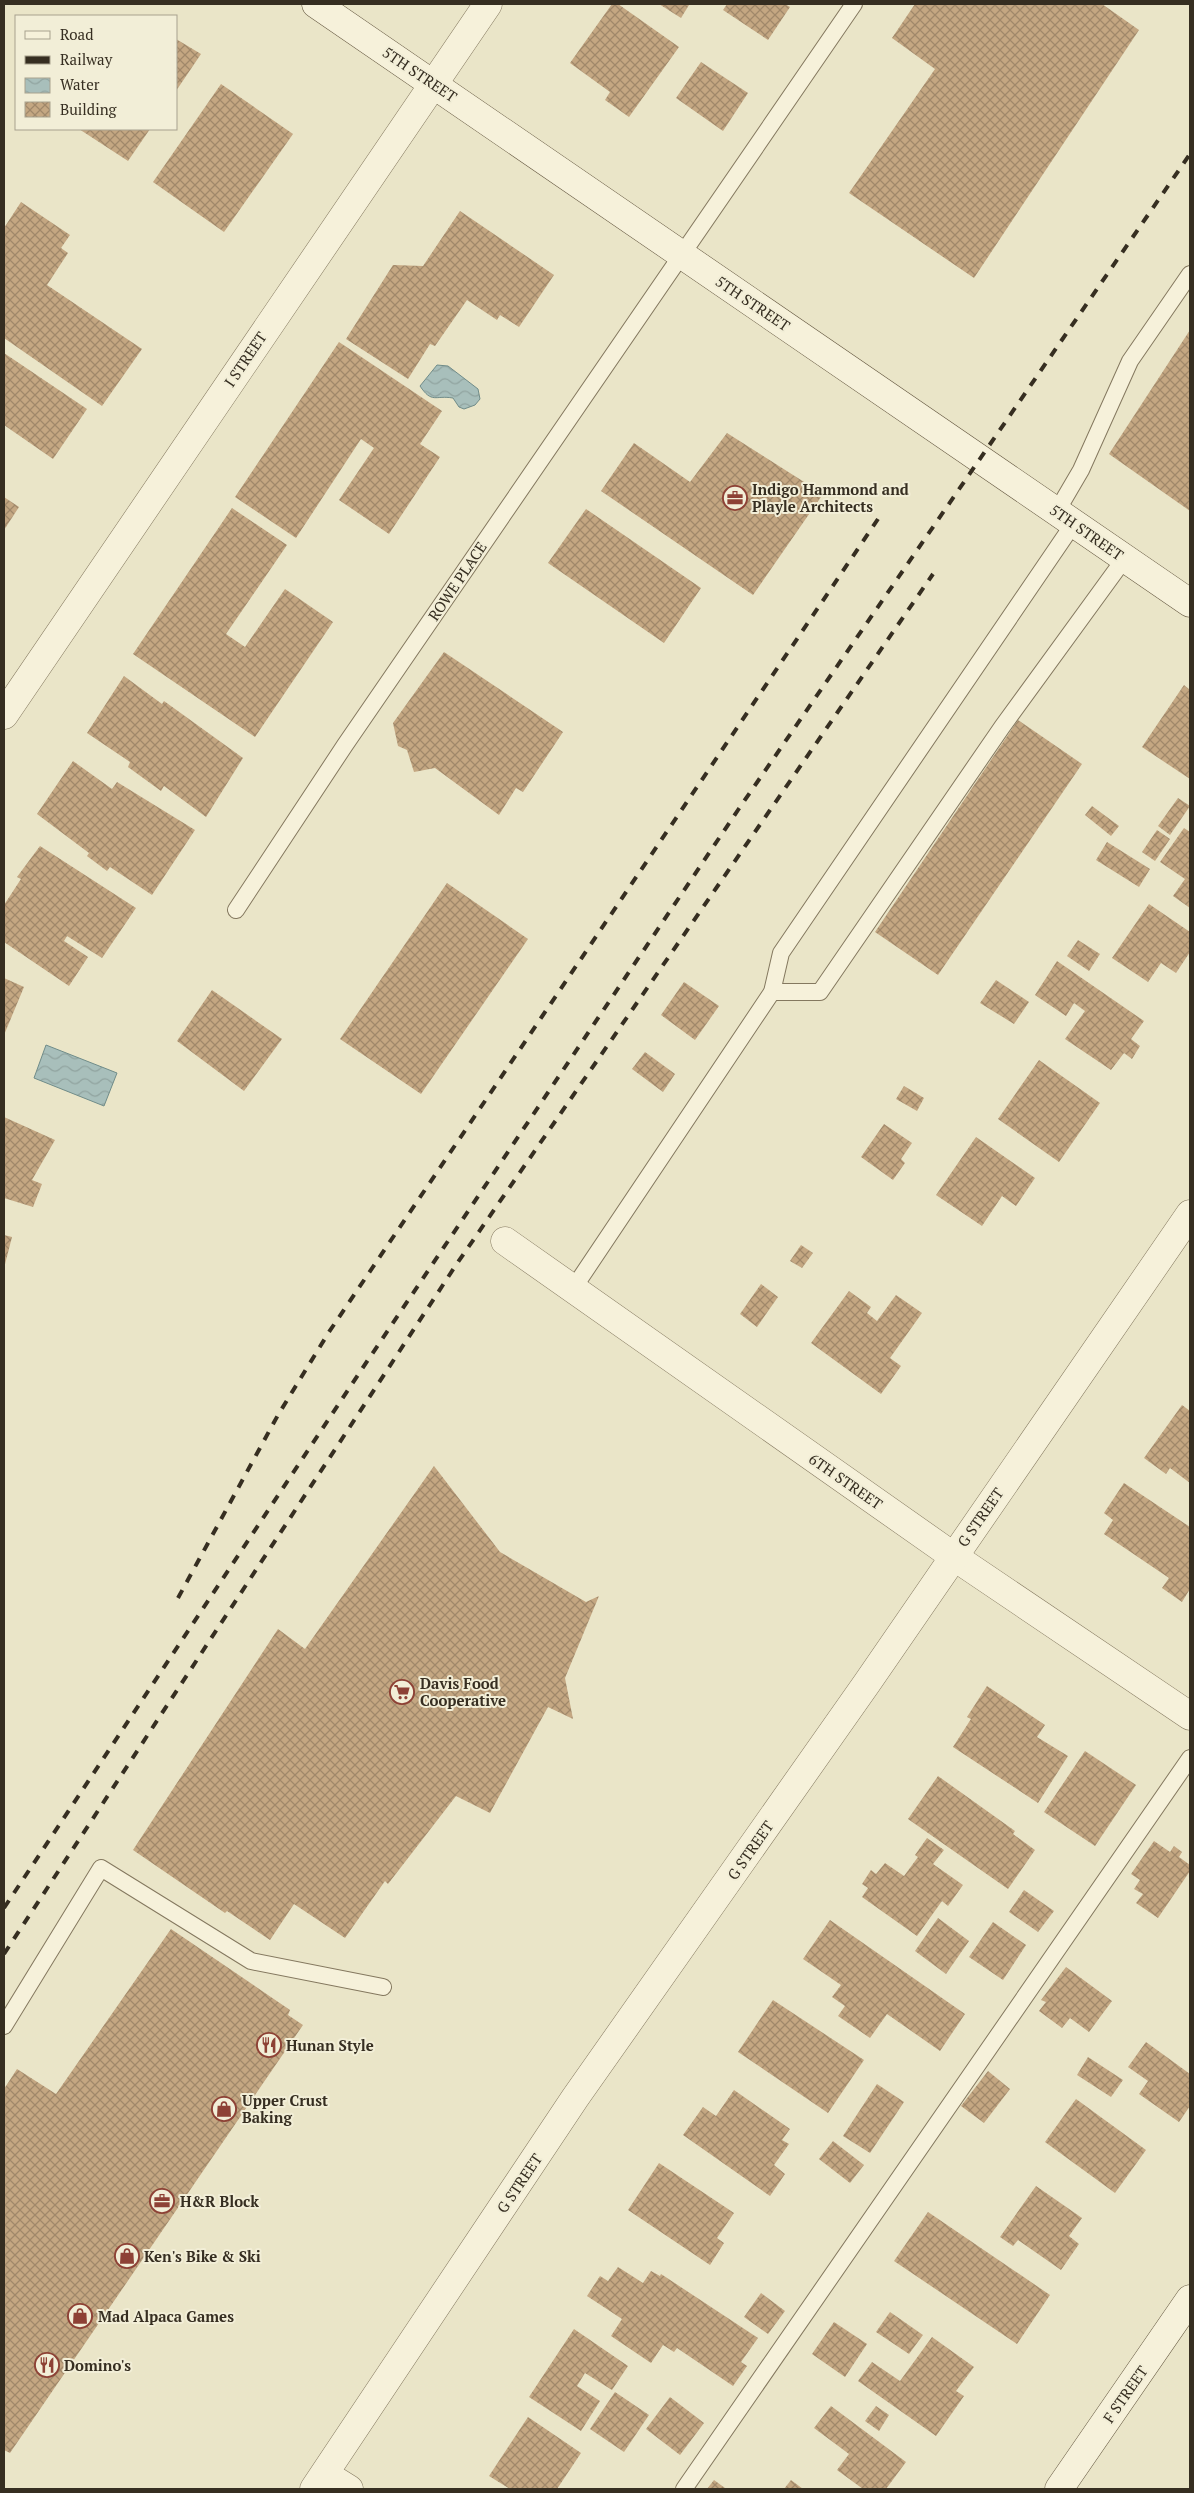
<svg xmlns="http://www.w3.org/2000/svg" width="1194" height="2493" font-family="'PT Serif',serif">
<defs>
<pattern id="water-waves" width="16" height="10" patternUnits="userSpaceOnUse" patternTransform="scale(1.25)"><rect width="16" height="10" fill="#a8bfbb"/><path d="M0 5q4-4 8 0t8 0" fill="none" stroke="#91a4a0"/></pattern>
<pattern id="building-cross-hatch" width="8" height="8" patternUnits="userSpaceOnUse" patternTransform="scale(1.25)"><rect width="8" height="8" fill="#c4a782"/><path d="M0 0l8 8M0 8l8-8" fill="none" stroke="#a0886a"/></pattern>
</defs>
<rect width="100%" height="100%" fill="#eae5c8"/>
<g fill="url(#water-waves)" stroke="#708c89">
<path d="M437 365 448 366 478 389 480 399 475 405 464 409 459 407 453 398C435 395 432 404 420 386Z"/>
<path d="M46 1045 117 1073 104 1106 34 1078Z"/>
</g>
<g fill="url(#building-cross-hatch)">
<path d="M612 4H618L679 47 629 117 605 100 610 92 570 63Z"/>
<path d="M659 4H688L689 5 681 18Z"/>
<path d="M727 4H785L790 7 768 40 723 10Z"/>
<path d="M915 4H1102L1139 30 974 278 849 193 935 69 892 38Z"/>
<path d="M176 39 201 54 176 91Z"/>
<path d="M701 62 748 93 723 131 676 98Z"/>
<path d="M221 84 293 134 224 232 153 182Z"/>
<path d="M79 129H150L128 161Z"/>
<path d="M21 202 70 235 61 248 68 253 47 285 142 349 102 406 4 338V228Z"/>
<path d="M460 211 554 275 519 327 500 315 497 320 467 300 435 346 430 344 408 379 346 339 393 265 423 266Z"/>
<path d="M1190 330V511L1109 454Z"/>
<path d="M339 342 442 411 420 444 440 457 389 534 339 500 374 448 361 439 296 538 235 497Z"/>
<path d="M4 353 87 409 53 459 4 425Z"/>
<path d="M727 433 823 494 753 595 601 491 634 443 690 482Z"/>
<path d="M4 497 19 507 4 530Z"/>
<path d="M232 508 287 545 226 634 245 647 285 589 333 622 255 737 133 654Z"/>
<path d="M586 509 701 588 664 643 548 563Z"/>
<path d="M444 652 563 732 523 792 516 788 499 815 435 768 414 772 407 750 398 746 393 723Z"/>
<path d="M124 676 162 704 164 701 243 758 206 817 164 786 161 791 128 767 130 762 87 733Z"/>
<path d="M1184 685 1190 690V779L1142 747Z"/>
<path d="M1018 720 1082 764 938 975 875 932Z"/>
<path d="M73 761 112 789 117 782 195 830 152 895 110 867 107 871 87 856 89 853 37 814Z"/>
<path d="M1178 798 1190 806 1170 835 1158 826Z"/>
<path d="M1092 806 1119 826 1111 836 1085 815Z"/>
<path d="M1184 828 1190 832V908L1173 896 1185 879 1160 862Z"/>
<path d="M1157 830 1170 839 1155 861 1142 852Z"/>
<path d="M1107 842 1150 869 1139 887 1096 860Z"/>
<path d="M40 846 136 908 102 958 67 936 64 941 88 957 69 986 4 942V905L21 879 17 877Z"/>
<path d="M447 883 528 939 421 1094 340 1039Z"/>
<path d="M1149 904 1190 932V952L1176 973 1161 963 1148 982 1112 958Z"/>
<path d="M1078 940 1100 954 1089 971 1067 956Z"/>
<path d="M1057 961 1144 1021 1131 1039 1140 1046 1132 1059 1124 1053 1111 1070 1065 1039 1085 1011 1074 1003 1066 1016 1035 995Z"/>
<path d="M4 978 24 987 4 1035Z"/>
<path d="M996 980 1029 1002 1014 1024 980 1003Z"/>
<path d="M684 982 719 1006 695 1040 661 1015Z"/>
<path d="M212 990 282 1039 244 1091 177 1041Z"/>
<path d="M645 1052 675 1074 663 1092 632 1069Z"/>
<path d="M1039 1060 1100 1103 1059 1162 998 1119Z"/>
<path d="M904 1086 924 1098 917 1111 896 1099Z"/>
<path d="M4 1117 55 1140 32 1180 42 1184 33 1207 4 1198Z"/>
<path d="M884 1124 912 1143 901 1159 905 1163 893 1180 861 1157Z"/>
<path d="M976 1137 1035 1178 1016 1206 1002 1196 982 1226 936 1195Z"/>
<path d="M4 1235 12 1237 4 1268Z"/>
<path d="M801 1245 813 1253 802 1268 790 1261Z"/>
<path d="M761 1284 778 1297 757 1327 740 1314Z"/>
<path d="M849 1291 871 1307 867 1313 877 1321 896 1295 922 1313 890 1358 901 1366 881 1394 811 1343Z"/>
<path d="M1182 1405 1190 1411V1483L1170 1468 1166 1474 1144 1458Z"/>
<path d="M434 1466 500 1552 586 1602 599 1596 565 1678 573 1719 548 1707 490 1813 456 1796 388 1884 385 1881 345 1938 294 1904 270 1940 227 1911 225 1913 133 1850 278 1629 305 1649Z"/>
<path d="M1124 1483 1190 1527V1589L1182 1602 1162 1588 1169 1578 1104 1534 1113 1520 1104 1513Z"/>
<path d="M987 1686 1045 1725 1037 1737 1068 1756 1038 1803 953 1747 971 1719 967 1717Z"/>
<path d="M1085 1751 1136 1785 1095 1846 1044 1812Z"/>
<path d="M938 1776 1015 1831 1013 1834 1035 1850 1008 1889 908 1819Z"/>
<path d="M927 1838 944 1850 933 1864 963 1885 948 1906 942 1901 917 1936 862 1897 868 1888 862 1884 871 1870 876 1874 885 1863 904 1876 918 1857 915 1855Z"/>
<path d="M1154 1841 1170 1852 1174 1846 1182 1852 1179 1857 1190 1865V1871L1158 1918 1136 1903 1143 1894 1134 1889 1140 1880 1131 1874Z"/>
<path d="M1024 1890 1054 1911 1038 1932 1009 1912Z"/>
<path d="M938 1918 969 1941 946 1974 915 1951Z"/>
<path d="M830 1920 965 2014 940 2051 887 2014 870 2038 838 2016 845 2006 832 1997 841 1985 803 1959Z"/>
<path d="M993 1922 1026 1945 1003 1980 969 1957Z"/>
<path d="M171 1929 290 2010 288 2015 303 2025 10 2453 4 2450V2089L17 2069 56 2094Z"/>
<path d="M1066 1967 1112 2001 1089 2032 1070 2018 1062 2028 1039 2011 1046 2002 1041 2000Z"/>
<path d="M773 2000 864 2060 828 2113 738 2052Z"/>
<path d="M1146 2042 1190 2074V2106L1179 2122 1139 2094 1148 2081 1128 2067Z"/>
<path d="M1088 2057 1123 2080 1111 2097 1077 2075Z"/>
<path d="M988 2071 1010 2089 984 2123 961 2106Z"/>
<path d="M877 2084 904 2102 870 2153 843 2136Z"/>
<path d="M734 2090 790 2129 782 2140 789 2144 774 2165 785 2174 770 2196 683 2135 703 2107 716 2116Z"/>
<path d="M1076 2099 1146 2150 1115 2193 1045 2142Z"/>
<path d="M833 2141 864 2165 850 2183 819 2159Z"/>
<path d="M659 2163 734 2213 717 2238 724 2243 710 2265 628 2210Z"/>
<path d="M1036 2186 1082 2218 1069 2236 1079 2244 1061 2270 1018 2240 1013 2246 1000 2237Z"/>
<path d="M928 2212 1050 2295 1017 2344 894 2261Z"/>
<path d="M618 2267 643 2283 651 2271 660 2276 661 2274 758 2338 741 2362 747 2366 733 2386 677 2348 674 2352 663 2345 651 2363 611 2336 622 2319 587 2296 600 2276 608 2281Z"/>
<path d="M761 2293 785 2311 768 2334 744 2317Z"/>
<path d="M890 2312 923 2335 909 2354 876 2332Z"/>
<path d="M834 2322 867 2344 845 2377 812 2354Z"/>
<path d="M574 2329 628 2366 612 2390 585 2373 577 2386 600 2401 581 2431 529 2397Z"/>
<path d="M932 2337 974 2367 956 2391 964 2396 936 2436 858 2381 872 2362 900 2381Z"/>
<path d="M615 2392 649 2415 624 2452 590 2429Z"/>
<path d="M670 2397 704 2423 680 2455 646 2429Z"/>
<path d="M831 2406 906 2462 886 2489H863L837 2470 849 2454 814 2428Z"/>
<path d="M876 2406 889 2415 879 2431 865 2421Z"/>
<path d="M528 2417 581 2453 557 2489H510L489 2476Z"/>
<path d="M714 2480 725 2488 724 2489H707Z"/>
<path d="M791 2480 803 2489H784Z"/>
</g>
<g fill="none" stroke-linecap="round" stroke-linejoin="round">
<defs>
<g id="lane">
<path d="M1057 511 1081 470 1130 361 1190 274"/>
<path d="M236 910 345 745 854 4"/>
<path d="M772 992H820L1002 727 1125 558"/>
<path d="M573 1289 772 992 781 953 1074 523"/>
<path d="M4 2026 101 1868 251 1961 383 1987"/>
<path d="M684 2489 1190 1758"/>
</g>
<g id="street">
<path d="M4 715 488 4"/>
<path d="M505 1241 953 1556 1190 1716"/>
<path d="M325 2474 349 2489"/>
<path d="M314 2489 575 2098 867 1683 1190 1214"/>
</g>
<g id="secondary">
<path d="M316 4 1190 603"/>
<path d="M1059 2489 1190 2299"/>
</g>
</defs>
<use href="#lane" stroke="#84785f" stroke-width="18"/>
<use href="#street" stroke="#84785f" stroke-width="29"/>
<use href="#secondary" stroke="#665942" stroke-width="29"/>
<use href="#lane" stroke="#f6f1da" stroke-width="16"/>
<use href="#street" stroke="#f6f1da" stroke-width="28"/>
<use href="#secondary" stroke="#f6f1da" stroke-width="28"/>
<g stroke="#362e21" stroke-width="4" stroke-dasharray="9 9" stroke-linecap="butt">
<path d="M178 1598 278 1415 329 1332 878 519"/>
<path d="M4 1908 368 1360 738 810 1190 154"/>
<path d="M4 1954 456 1265 933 574"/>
</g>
</g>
<defs>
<symbol id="office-ring" viewBox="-11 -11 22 22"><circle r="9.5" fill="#f2eed7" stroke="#8d4135" stroke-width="1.5"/><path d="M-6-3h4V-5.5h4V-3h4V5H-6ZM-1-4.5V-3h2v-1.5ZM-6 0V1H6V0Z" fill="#8d4135"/></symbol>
<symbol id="supermarket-ring" viewBox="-11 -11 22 22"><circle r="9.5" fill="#f2eed7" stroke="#8d4135" stroke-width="1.5"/><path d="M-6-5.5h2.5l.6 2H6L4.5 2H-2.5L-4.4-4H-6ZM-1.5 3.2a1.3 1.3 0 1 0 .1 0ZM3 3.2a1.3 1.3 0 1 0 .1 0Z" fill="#8d4135"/></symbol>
<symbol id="restaurant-ring" viewBox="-11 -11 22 22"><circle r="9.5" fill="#f2eed7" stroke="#8d4135" stroke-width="1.5"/><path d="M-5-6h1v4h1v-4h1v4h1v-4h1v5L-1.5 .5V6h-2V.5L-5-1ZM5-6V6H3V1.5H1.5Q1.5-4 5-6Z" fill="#8d4135"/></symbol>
<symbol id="shop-ring" viewBox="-11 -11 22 22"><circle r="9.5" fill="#f2eed7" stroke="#8d4135" stroke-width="1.5"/><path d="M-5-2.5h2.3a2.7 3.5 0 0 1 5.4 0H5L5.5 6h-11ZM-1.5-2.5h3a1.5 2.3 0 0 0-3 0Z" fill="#8d4135"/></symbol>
</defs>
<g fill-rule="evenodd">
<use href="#office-ring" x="721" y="484" width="28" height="28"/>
<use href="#supermarket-ring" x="388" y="1678" width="28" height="28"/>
<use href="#restaurant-ring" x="255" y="2031" width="28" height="28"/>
<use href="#shop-ring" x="210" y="2095" width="28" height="28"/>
<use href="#office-ring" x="148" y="2187" width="28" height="28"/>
<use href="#shop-ring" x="113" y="2242" width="28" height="28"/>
<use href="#shop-ring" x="66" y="2302" width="28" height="28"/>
<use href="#restaurant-ring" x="33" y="2351" width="28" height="28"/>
</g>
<g text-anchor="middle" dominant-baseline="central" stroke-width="4" stroke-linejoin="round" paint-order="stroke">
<g font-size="15" fill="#362e21" stroke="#f2eed7">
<text transform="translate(420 74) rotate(34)">5TH STREET</text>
<text transform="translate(753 303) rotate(34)">5TH STREET</text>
<text transform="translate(245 359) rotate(-56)">I STREET</text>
<text transform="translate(1087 532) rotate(35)">5TH STREET</text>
<text transform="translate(457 581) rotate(-56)">ROWE PLACE</text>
<text transform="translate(846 1481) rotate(35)">6TH STREET</text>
<text transform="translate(980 1517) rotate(-55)">G STREET</text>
<text transform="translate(750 1850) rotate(-55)">G STREET</text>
<text transform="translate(519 2183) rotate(-56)">G STREET</text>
<text transform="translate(1125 2394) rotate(-55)">F STREET</text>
</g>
<g font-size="15" font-weight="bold" fill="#362e21" stroke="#f2eed7" text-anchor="start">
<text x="752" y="489">Indigo Hammond and<tspan x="752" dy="17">Playle Architects</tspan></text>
<text x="420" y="1683">Davis Food<tspan x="420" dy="17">Cooperative</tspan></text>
<text x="286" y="2045">Hunan Style</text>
<text x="242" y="2100">Upper Crust<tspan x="242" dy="17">Baking</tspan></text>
<text x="180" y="2201">H&amp;R Block</text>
<text x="144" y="2256">Ken's Bike &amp; Ski</text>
<text x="98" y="2316">Mad Alpaca Games</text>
<text x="64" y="2365">Domino's</text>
</g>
</g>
<rect width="1194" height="2493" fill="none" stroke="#362e21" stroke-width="10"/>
<rect x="15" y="15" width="162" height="115" fill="#f2eed7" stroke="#a7a18e"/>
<rect x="25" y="31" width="25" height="8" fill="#f6f1da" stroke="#a7a18e"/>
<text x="60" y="40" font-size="15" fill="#362e21">Road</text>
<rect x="25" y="56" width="25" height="8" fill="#362e21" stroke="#a7a18e"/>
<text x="60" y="65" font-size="15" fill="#362e21">Railway</text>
<rect x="25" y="78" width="25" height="15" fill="url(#water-waves)" stroke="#a7a18e"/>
<text x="60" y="90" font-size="15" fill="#362e21">Water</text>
<rect x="25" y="102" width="25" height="15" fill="url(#building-cross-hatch)" stroke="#a7a18e"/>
<text x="60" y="115" font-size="15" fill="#362e21">Building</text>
</svg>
